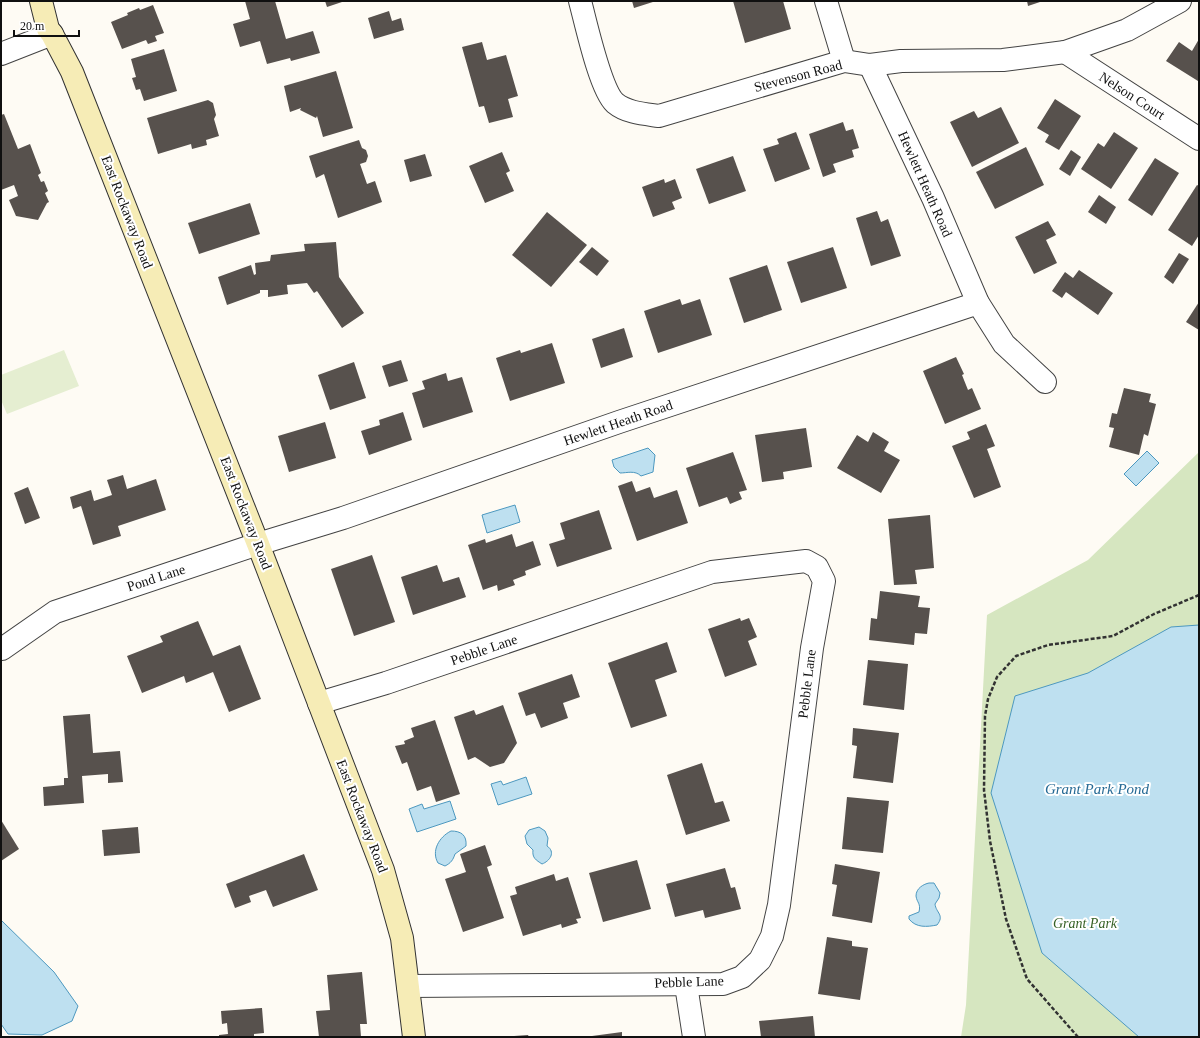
<svg xmlns="http://www.w3.org/2000/svg" width="1200" height="1038" font-family="'Times New Roman',serif">
<rect width="100%" height="100%" fill="#fefbf4"/>
<path fill="#d6e6c0" d="M1199 452V1037H961L966 1005 987 615 1088 560Z"/>
<path fill="#e5eed1" d="M64 350 79 386 7 414 1 400V375Z"/>
<g fill="#bee0f0" stroke="#4d98bf">
<path d="M648 448 655 455 653 472 641 476C635 470 627 473 620 473L614 467 612 460Z"/>
<path d="M1147 451 1159 463 1136 486 1124 474Z"/>
<path d="M515 505 520 522 487 533 482 515Z"/>
<path d="M1199 625V1037H1139L1042 953 991 793 1015 696 1088 673 1171 627Z"/>
<path d="M526 777 532 794 498 805 491 784 501 781 503 785Z"/>
<path d="M450 801 456 819 417 832 409 809 422 804 424 809Z"/>
<path d="M539 827 545 831 548 838 547 846C556 852 550 861 542 864 536 860 532 858 533 850L527 844 525 836 529 830Z"/>
<path d="M451 831C461 831 467 835 466 846L455 854C453 860 451 863 445 866L438 863C431 851 439 837 451 831Z"/>
<path d="M929 883H934L940 893 939 898 935 904C936 913 945 915 937 925 927 927 916 928 909 919V916L919 912C921 903 917 903 916 896 916 888 924 884 929 883Z"/>
<path d="M1 920 54 972 78 1006 72 1021 42 1035 8 1034 1 1024Z"/>
</g>
<g fill="#57514d">
<path d="M245 1H275L286 39 313 31 320 53 291 61 290 58 267 64 260 41 240 47 233 24 250 19Z"/>
<path d="M325 1H345L327 7Z"/>
<path d="M632 1H656L634 8Z"/>
<path d="M733 1H783L791 29 745 43Z"/>
<path d="M1027 1H1043L1028 6Z"/>
<path d="M153 5 164 33 155 36 157 41 148 44 146 40 122 49 111 22 128 15 127 13 139 8 140 10Z"/>
<path d="M389 11 392 21 401 18 404 30 374 39 368 18Z"/>
<path d="M1199 39V79L1198 81 1166 61 1179 42 1192 51Z"/>
<path d="M482 42 487 60 506 55 518 96 508 99 513 117 489 123 484 106 479 107 462 47Z"/>
<path d="M164 49 177 91 144 101 140 89 136 90 132 78 136 77 131 59Z"/>
<path d="M336 71 353 128 323 137 317 116 316 118 300 110 301 108 290 112 284 86Z"/>
<path d="M1055 99 1081 116 1059 150 1045 142 1049 135 1037 128Z"/>
<path d="M208 100 213 103 216 115 214 119 219 136 206 140 207 145 192 149 191 144 158 154 147 118Z"/>
<path d="M1001 107 1019 143 972 167 950 122 974 111 978 118Z"/>
<path d="M4 114 18 149 30 144 41 173 38 175 41 182 44 181 48 191 45 193 49 202 47 203 38 220 16 216 9 200 18 196 14 185 1 190V115Z"/>
<path d="M843 122 846 131 853 129 859 148 852 150 854 157 833 164 836 172 823 177 809 134Z"/>
<path d="M796 132 810 169 775 182 763 149 779 144 777 139Z"/>
<path d="M1114 132 1138 148 1111 189 1081 169 1098 143 1104 147Z"/>
<path d="M359 140 362 148 366 150 368 156 366 162 360 164 367 184 375 181 382 202 338 218 324 174 316 178 309 156Z"/>
<path d="M1026 147 1044 185 995 209 976 172Z"/>
<path d="M1071 150 1081 157 1070 176 1059 169Z"/>
<path d="M502 152 510 171 506 173 514 191 485 203 469 166Z"/>
<path d="M425 154 432 176 410 182 404 160Z"/>
<path d="M733 156 746 191 709 204 696 169Z"/>
<path d="M1155 158 1179 173 1152 216 1128 200Z"/>
<path d="M664 179 665 183 675 179 682 198 672 202 675 209 653 217 642 187Z"/>
<path d="M1197 185 1199 186V235L1192 246 1168 230Z"/>
<path d="M1099 195 1116 207 1106 224 1088 212Z"/>
<path d="M250 203 260 234 199 254 188 223Z"/>
<path d="M877 211 881 222 888 219 901 256 871 266 856 218Z"/>
<path d="M547 212 587 245 551 287 512 255Z"/>
<path d="M1048 221 1056 235 1046 240 1057 263 1034 274 1015 237Z"/>
<path d="M336 242 339 277 364 313 342 328 317 291 314 293 307 283 287 285 288 294 268 297V290H260V293L227 305 218 277 251 265 254 275 256 274 255 263 270 261 271 255 305 251 304 244Z"/>
<path d="M592 247 609 261 597 276 579 262Z"/>
<path d="M833 247 847 288 801 303 787 262Z"/>
<path d="M1179 253 1189 259 1173 284 1164 277Z"/>
<path d="M767 265 782 310 744 323 729 278Z"/>
<path d="M1079 270 1113 293 1098 315 1066 292 1062 298 1052 291 1065 272 1073 278Z"/>
<path d="M680 299 682 305 700 299 712 335 658 353 644 311Z"/>
<path d="M1199 302V330L1186 322Z"/>
<path d="M624 328 633 357 601 368 592 339Z"/>
<path d="M552 343 565 383 510 401 496 358 520 350 521 353Z"/>
<path d="M956 357 964 374 962 375 968 390 972 388 981 409 945 424 923 371Z"/>
<path d="M401 360 408 381 389 387 382 366Z"/>
<path d="M354 362 366 398 330 410 318 375Z"/>
<path d="M446 373 448 381 462 377 473 412 423 428 412 393 425 389 422 381Z"/>
<path d="M1124 388 1151 394 1149 402 1156 404 1148 436 1144 434 1139 455 1109 447 1114 428 1109 427 1112 413 1117 414Z"/>
<path d="M403 412 412 440 369 455 361 431 380 425 379 420Z"/>
<path d="M325 422 336 458 289 472 278 436Z"/>
<path d="M986 424 995 446 987 449 1001 487 974 498 952 446 970 439 967 432Z"/>
<path d="M806 428 812 467 783 472 784 479 762 482 755 435Z"/>
<path d="M873 432 889 442 884 451 900 460 881 493 837 468 857 435 868 442Z"/>
<path d="M733 452 747 490 739 492 742 499 730 504 727 497 699 507 686 468Z"/>
<path d="M123 475 127 489 156 479 166 510 118 526 121 536 93 545 81 506 73 509 70 497 91 490 94 501 112 495 107 480Z"/>
<path d="M632 481 636 492 650 487 654 498 677 490 688 523 637 541 618 486Z"/>
<path d="M28 487 40 518 25 524 14 493Z"/>
<path d="M599 510 612 549 557 567 549 544 565 539 560 523Z"/>
<path d="M930 515 934 568 915 570 917 584 894 585 888 519Z"/>
<path d="M512 534 516 547 533 541 541 565 525 571 526 575 513 580 515 585 498 591 497 585 483 590 468 545 485 539 486 543Z"/>
<path d="M372 555 395 622 354 636 331 569Z"/>
<path d="M437 565 443 582 459 577 466 597 413 615 401 577Z"/>
<path d="M880 591 920 596 918 607 930 608 927 634 915 633 914 645 869 640 871 618 877 619Z"/>
<path d="M740 618 741 621 749 618 757 637 748 641 757 665 725 677 708 629Z"/>
<path d="M198 621 213 656 240 645 261 699 229 712 213 672 186 683 184 676 142 693 127 656 163 642 160 636Z"/>
<path d="M667 642 677 672 655 680 667 716 631 728 608 663Z"/>
<path d="M868 660 908 664 904 710 863 705Z"/>
<path d="M572 674 580 697 563 703 568 718 541 728 535 713 526 716 518 693Z"/>
<path d="M503 705 517 743 504 763 490 767 475 757 468 760 454 717 474 710 476 715Z"/>
<path d="M90 714 93 753 120 751 123 782 108 783V774L82 776 84 803 44 806 43 787 64 785V778H68L63 716Z"/>
<path d="M435 720 460 794 436 802 431 786 417 791 407 762 402 764 395 746 405 744 404 741 414 737 411 728Z"/>
<path d="M853 728 899 733 893 783 853 778 857 746 852 745Z"/>
<path d="M702 763 715 803 723 801 730 821 686 835 667 775Z"/>
<path d="M847 797 889 801 883 853 842 849Z"/>
<path d="M1 820 19 849 1 861Z"/>
<path d="M138 827 140 853 104 856 102 830Z"/>
<path d="M485 845 492 865 487 867 504 918 463 932 445 879 466 872 460 854Z"/>
<path d="M304 854 318 890 273 907 266 890 249 896 251 902 235 908 226 884Z"/>
<path d="M637 860 651 909 603 922 589 873Z"/>
<path d="M835 864 880 872 872 923 832 916 837 885 832 884Z"/>
<path d="M725 868 731 888 735 887 741 909 705 918 703 910 675 917 666 884Z"/>
<path d="M554 874 556 881 568 877 581 918 576 919 578 923 562 928 561 924 523 936 510 896 517 894 515 887Z"/>
<path d="M827 937 852 941V946L868 948 860 1000 818 994Z"/>
<path d="M362 972 367 1024H360L361 1037H319L316 1011 330 1010 327 975Z"/>
<path d="M262 1008 264 1033 254 1034V1037H219V1035L228 1034 227 1023 222 1024 221 1011Z"/>
<path d="M813 1016 815 1037H761L759 1021Z"/>
<path d="M622 1032V1037H592V1036Z"/>
<path d="M528 1035 529 1037H514V1036Z"/>
</g>
<g fill="none" stroke-linecap="round" stroke-linejoin="round">
<defs>
<g id="street">
<path d="M580 1C586 23 600 89 615 103 627 113 645 114 659 116L844 61 870 65 901 61 1003 60 1065 52 1127 30 1180 1"/>
<path d="M826 1 844 61"/>
<path d="M1065 52 1199 139"/>
<path d="M1 54 52 34"/>
<path d="M870 65 933 198 978 303 1004 344 1045 382"/>
<path d="M2 649 55 612 258 544 343 518 619 422 978 303"/>
<path d="M319 703 386 683 712 572 806 561 817 567 824 581 812 648 779 905 772 936 760 960 742 977 723 984 408 986"/>
<path d="M686 985 694 1037"/>
</g>
<path id="secondary" d="M41 1 48 29 52 34 72 72 258 544 383 870 402 938 414 1037"/>
</defs>
<use href="#street" stroke="#434343" stroke-width="24"/>
<use href="#secondary" stroke="#323232" stroke-width="24"/>
<path stroke="#323232" stroke-width="2.5" stroke-dasharray="4 2" stroke-linecap="butt" d="M1078 1037 1027 979 1006 919 990 841 984 790 985 716 988 699 997 677 1016 656 1048 645 1113 636 1154 614 1199 595"/>
<use href="#street" stroke="#fff" stroke-width="22"/>
<use href="#secondary" stroke="#f6ecb6" stroke-width="22"/>
</g>
<g text-anchor="middle" dominant-baseline="central" stroke-width="4" stroke-linejoin="round" paint-order="stroke">
<g font-size="14" fill="#101010" stroke="#fff">
<text transform="translate(798 76) rotate(-15)">Stevenson Road</text>
<text transform="translate(1132 96) rotate(33)">Nelson Court</text>
<text transform="translate(925 184) rotate(66)">Hewlett Heath Road</text>
<text transform="translate(127 212) rotate(69)">East Rockaway Road</text>
<text transform="translate(618 423) rotate(-19)">Hewlett Heath Road</text>
<text transform="translate(246 513) rotate(69)">East Rockaway Road</text>
<text transform="translate(156 578) rotate(-18)">Pond Lane</text>
<text transform="translate(484 650) rotate(-19)">Pebble Lane</text>
<text transform="translate(807 684) rotate(-83)">Pebble Lane</text>
<text transform="translate(362 816) rotate(69)">East Rockaway Road</text>
<text transform="translate(689 982) rotate(-2)">Pebble Lane</text>
</g>
<g font-size="14" font-style="italic" fill="#366126" stroke="#fff">
<text x="1085" y="923">Grant Park</text>
</g>
<g font-size="15" font-style="italic" fill="#266a95" stroke="#fff">
<text x="1097" y="789">Grant Park Pond</text>
</g>
</g>
<rect width="1200" height="1038" fill="none" stroke="#101010" stroke-width="4"/>
<path d="M14 30v6h65v-6" fill="none" stroke="#101010" stroke-width="2"/>
<text x="20" y="30" font-size="12" fill="#101010" stroke="#ffffff" stroke-width="3" paint-order="stroke">20 m</text>
</svg>
